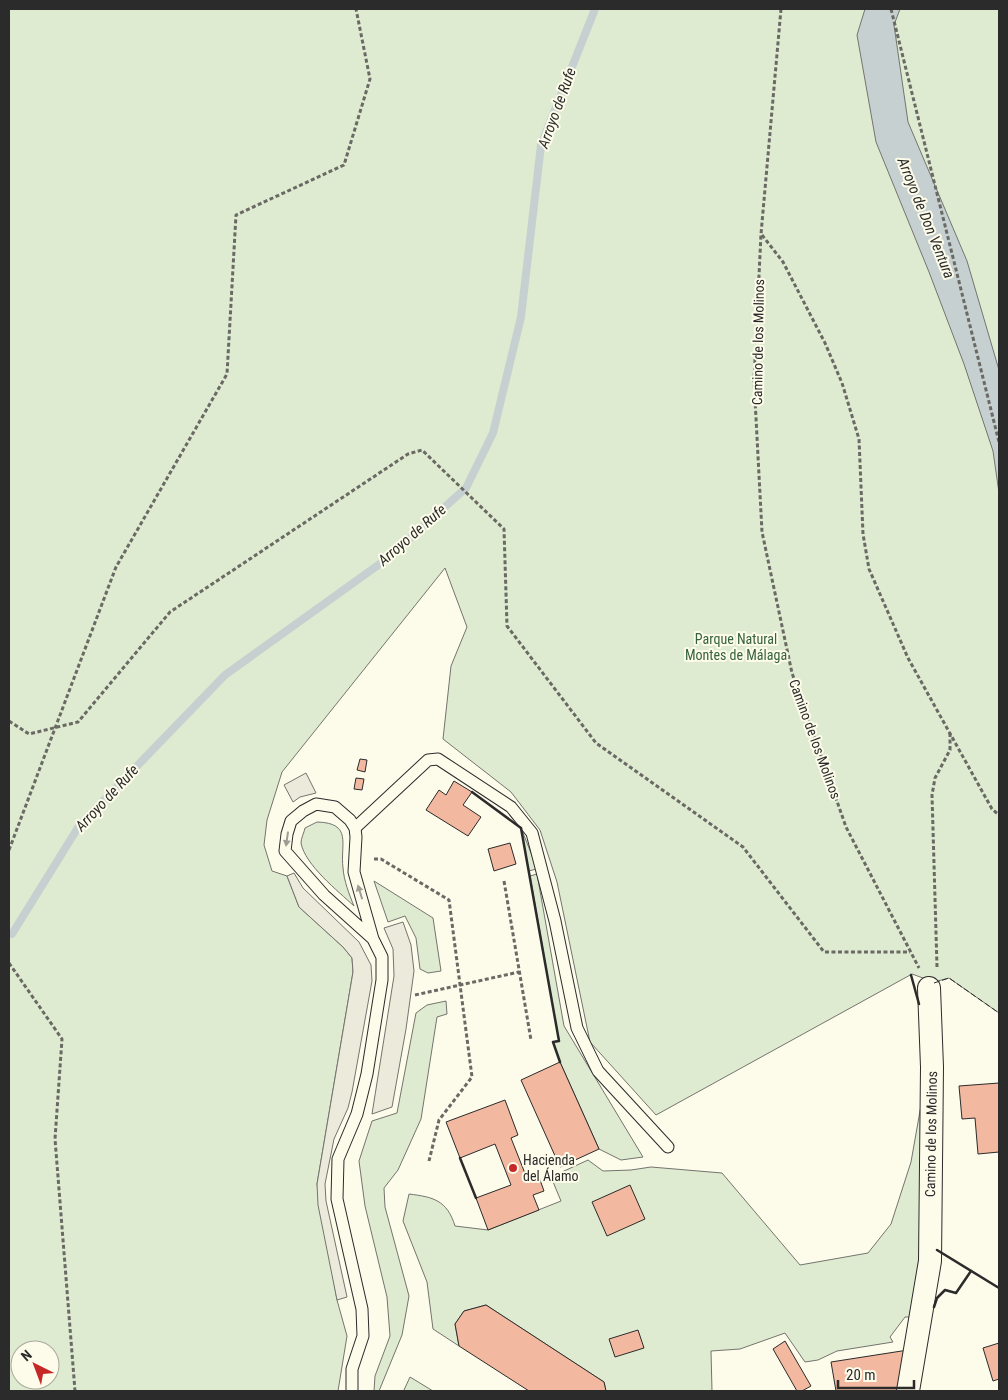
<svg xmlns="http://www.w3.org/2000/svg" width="1008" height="1400" font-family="'Roboto Condensed',sans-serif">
<rect width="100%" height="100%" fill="#fdfbea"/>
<g fill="#deebd1" stroke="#74746e" fill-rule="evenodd">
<path d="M9 9H999V1013L949 978 934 982 912 974 656 1115 590 1042 557 882 540 830 511 792 443 739 451 666 467 627 445 568 282 772 267 820 264 845 272 871 287 876 299 907 343 947 352 958 353 972 317 1184 337 1300 347 1336 338 1391H9ZM20 1350H50V1380H20Z"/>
<path d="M317 822C353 823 340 844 343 868 344 881 349 894 354 906 338 891 305 865 301 843 301 838 304 833 305 828Z"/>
<path d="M521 828 535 863 536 869 529 871Z"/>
<path d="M537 874 564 1026 643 1157 621 1160 599 1149 560 1062 553 1042 559 1040 530 876Z"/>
<path d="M374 881 433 918 441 971 428 973 420 969 416 938 405 916 388 922Z"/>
<path d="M446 1001 447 1014 437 1017 421 1119 398 1170 384 1188 385 1207 409 1296 402 1335 379 1391H374L375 1376 390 1336 387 1297 365 1206 359 1161 372 1121 397 1113 416 1013 427 1005Z"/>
<path d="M923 1094 920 1256 916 1317H905L890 1337 893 1342 837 1351 818 1360 805 1362 785 1333 740 1349 711 1351 712 1391H606L604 1382 486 1305 464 1311 455 1324 459 1346 433 1329 427 1282 403 1221 409 1194C433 1197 447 1200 455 1226L488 1230 561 1201 551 1177 588 1160 603 1171 631 1170 651 1167 722 1173 800 1265 868 1253 891 1224 911 1162Z"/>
<path d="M410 1377 433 1391H406L404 1390Z"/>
</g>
<g fill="#eceadb" stroke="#74746e">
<path d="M306 773 316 793 300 797 293 802 284 785Z"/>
<path d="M294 873 303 888 359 942 371 965 372 981 352 1092 348 1108 334 1139 325 1184 326 1201 347 1297 337 1300 318 1205 317 1184 353 972 352 958 343 947 299 907 287 876Z"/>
<path d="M403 922 411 945 414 971 406 1029 392 1107 372 1114 394 976 393 949 384 928Z"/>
</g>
<path fill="#c7d0d0" stroke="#74746e" d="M865 9H900L894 25 908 122 967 261 999 370V493L993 451 964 364 929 272 876 142 857 35Z"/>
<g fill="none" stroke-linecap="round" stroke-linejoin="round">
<path stroke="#c7d0d0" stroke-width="8" d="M12 934 79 826 225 675 388 558 466 488 493 433 521 317 541 145 595 9"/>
</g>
<g fill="#f2b8a0" stroke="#2b2b2b">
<path d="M360 759 367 760 365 772 357 770Z"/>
<path d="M356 778 364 779 362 790 354 789Z"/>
<path d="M454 781 472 792 463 805 481 817 468 836 426 810 439 790 446 795Z"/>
<path d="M510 843 516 864 494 871 488 849Z"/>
<path d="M560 1062 599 1149 560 1167 521 1080Z"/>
<path d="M999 1083V1152L978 1154 975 1118 962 1119 959 1086Z"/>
<path d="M505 1100 518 1135 511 1138 528 1181 539 1177 544 1191 533 1195 539 1210 488 1230 476 1198 511 1185 495 1144 460 1158 446 1122Z"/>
<path d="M630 1185 645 1219 607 1236 592 1202Z"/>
<path d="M486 1305 604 1382 606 1391H529L459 1346 455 1324 464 1311Z"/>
<path d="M638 1330 644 1348 615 1357 609 1339Z"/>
<path d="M785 1341 811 1386 802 1391H797L773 1349Z"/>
<path d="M999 1343V1379L993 1381 983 1348Z"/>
<path d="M908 1350 900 1391H836L831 1362Z"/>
</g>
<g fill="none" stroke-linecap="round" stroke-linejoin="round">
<defs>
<g id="service">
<path d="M355 828 428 760 438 759 511 807 532 833 555 921 577 1028 598 1071 668 1147"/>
<path d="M352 1391V1369L363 1336 362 1309 337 1199 338 1159 357 1114 367 1074 382 980V957L373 939 354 872 356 837 355 828 350 820 335 807 316 804 303 811 291 821 287 834 285 851 324 895 373 939"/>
</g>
<path id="minor" d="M908 1391 930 1261 932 1067 929 988"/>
</defs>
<use href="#service" stroke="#2b2b2b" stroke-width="13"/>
<use href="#minor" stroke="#2b2b2b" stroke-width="24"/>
<g stroke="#6a6964" stroke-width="3" stroke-dasharray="4 2.5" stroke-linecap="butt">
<path d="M781 9 761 234 754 380 762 532 792 673 846 827 919 968"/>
<path d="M891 9 999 442"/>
<path d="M762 235 783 262 825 343 842 383 859 439 863 534 869 569 908 658 992 809 999 815"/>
<path d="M9 721 29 734 78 722 170 612 408 454 422 450 504 529 507 626 596 743 743 847 824 952H910"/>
<path d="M9 850 116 567 227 374 236 215 344 165 370 79 356 9"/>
<path d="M374 859H381L449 900 472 1077 439 1120 429 1161"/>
<path d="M504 881 531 1040"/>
<path d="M9 963 62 1039 55 1139 75 1391"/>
<path d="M937 967 932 795 935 778 950 750V732"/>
<path d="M415 995 519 972"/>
</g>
<use href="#service" stroke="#fdfbea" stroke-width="11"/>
<use href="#minor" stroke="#fdfbea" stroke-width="22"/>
<path stroke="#2b2b2b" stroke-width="1" stroke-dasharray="6 2.5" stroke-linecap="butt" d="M934 983 949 978 999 1013"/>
<g stroke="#2b2b2b" stroke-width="2.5">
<path d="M472 792 521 828 559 1041 553 1042 560 1062"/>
<path d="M911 975 919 1004"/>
<path d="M460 1158 476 1198"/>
<path d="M937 1250 999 1288"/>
<path d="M934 1307 937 1298 945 1290 956 1293 971 1271"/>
</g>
</g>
<defs><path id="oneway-solid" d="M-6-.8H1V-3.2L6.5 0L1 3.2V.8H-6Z" transform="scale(1.25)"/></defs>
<g fill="#9e9d94">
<use href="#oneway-solid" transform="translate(287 839) rotate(98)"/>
<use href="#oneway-solid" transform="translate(360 892) rotate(-107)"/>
</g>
<circle fill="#c62828" stroke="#fdfbea" stroke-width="2" cx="513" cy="1168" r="5"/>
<g text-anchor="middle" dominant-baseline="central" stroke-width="4" stroke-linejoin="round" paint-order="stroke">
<g font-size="14" fill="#2b2b2b" stroke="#fdfbea">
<text transform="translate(758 342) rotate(-89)">Camino de los Molinos</text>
<text transform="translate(815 739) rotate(70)">Camino de los Molinos</text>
<text transform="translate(931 1134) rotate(-89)">Camino de los Molinos</text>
</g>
<g font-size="14" fill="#34623c" stroke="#fdfbea">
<text x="736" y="639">Parque Natural<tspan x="736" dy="16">Montes de Málaga</tspan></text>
</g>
<g font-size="14" fill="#2b2b2b" stroke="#fdfbea" text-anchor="start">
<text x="523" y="1160">Hacienda<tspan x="523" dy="16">del Álamo</tspan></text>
</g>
<g font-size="15" font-style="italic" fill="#2b2b2b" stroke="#fdfbea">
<text transform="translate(557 108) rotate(-70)">Arroyo de Rufe</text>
<text transform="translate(926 218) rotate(68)">Arroyo de Don Ventura</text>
<text transform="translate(412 535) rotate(-41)">Arroyo de Rufe</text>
<text transform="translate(107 798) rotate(-47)">Arroyo de Rufe</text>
</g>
</g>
<rect width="1008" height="1400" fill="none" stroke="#2b2b2b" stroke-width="20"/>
<g transform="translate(35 1365) rotate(318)"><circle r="24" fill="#fdfbea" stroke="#a9a89e"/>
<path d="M0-4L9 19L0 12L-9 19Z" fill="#c62828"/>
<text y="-8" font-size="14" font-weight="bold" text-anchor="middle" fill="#2b2b2b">N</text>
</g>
<path d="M838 1380v8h76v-8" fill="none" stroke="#2b2b2b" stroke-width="2.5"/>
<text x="846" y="1380" font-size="15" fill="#2b2b2b" stroke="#fdfbea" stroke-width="4" paint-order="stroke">20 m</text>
</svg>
